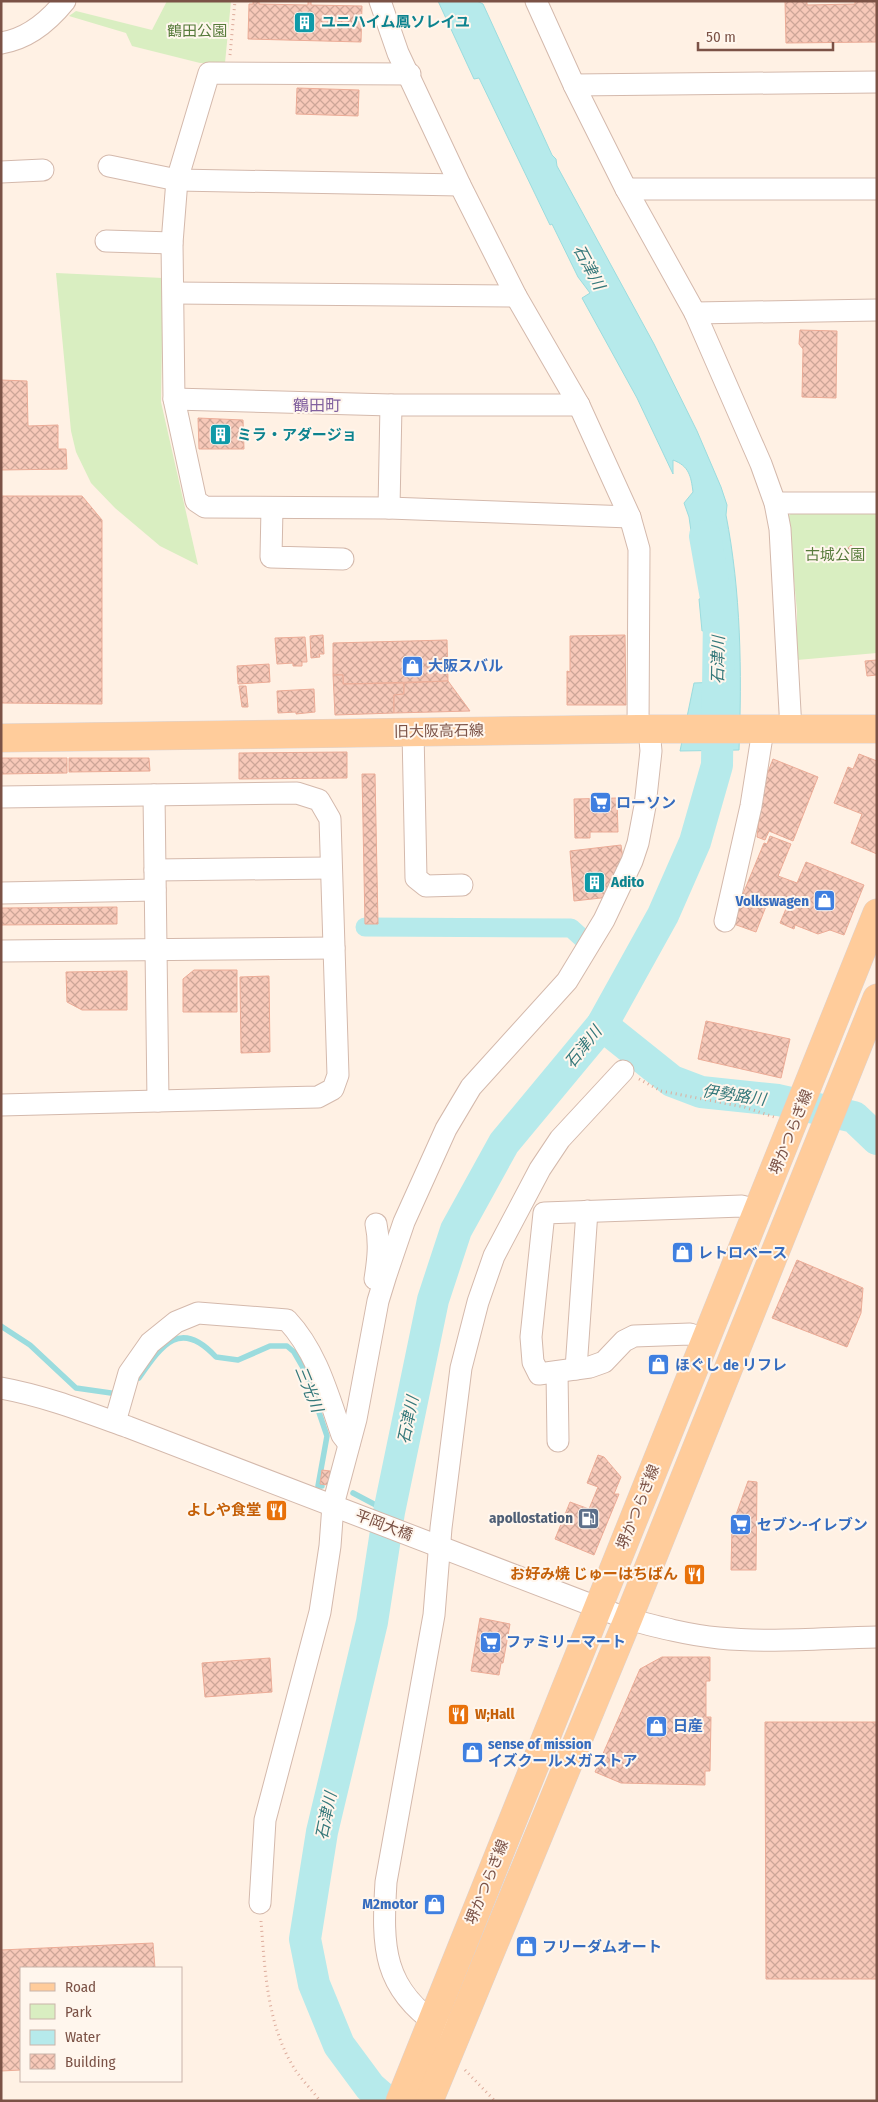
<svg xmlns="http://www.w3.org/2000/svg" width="878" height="2102" font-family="'Fira Sans Condensed','Noto Sans JP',sans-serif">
<defs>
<pattern id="building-cross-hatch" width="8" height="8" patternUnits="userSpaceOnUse" patternTransform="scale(1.25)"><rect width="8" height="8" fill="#f7c9b9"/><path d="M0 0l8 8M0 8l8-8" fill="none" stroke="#cda698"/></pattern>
</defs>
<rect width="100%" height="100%" fill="#fff1e4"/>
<g fill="#d9eec1">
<path d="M167 1H231L225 63H200L132 46 126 33 69 16 76 11 152 30Z"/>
<path d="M56 273 163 278 161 402 198 565 160 546 115 508 91 483 76 452 71 431Z"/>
<path d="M793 511H877V653L797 660V611L788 517Z"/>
</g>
<path fill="#b6eaeb" stroke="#9bdcde" d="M438 1H477L483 4 552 155 556 159 557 166 654 344 697 431 721 487 727 505 726 515C741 592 742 672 739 750L680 751 694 683 720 682 725 678 721 674 722 634 717 627 702 631 699 599 717 594 714 579 697 573 689 517 684 503 693 492C691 476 689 466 673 460V474L637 398 582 298 590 293 578 277 552 224 550 225 479 78 474 79Z"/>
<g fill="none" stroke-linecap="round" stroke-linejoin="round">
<g stroke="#9bdcde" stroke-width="5.5">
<path d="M1 1326 30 1345 76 1388 111 1393"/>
<path d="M139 1378C162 1345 180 1318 216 1357L238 1360 270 1346H287L294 1352 305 1371 327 1436 318 1486H322"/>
<path d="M353 1493 389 1512"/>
</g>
<path stroke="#b6eaeb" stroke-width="19" d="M365 927 571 928 582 938"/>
<g stroke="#b6eaeb" stroke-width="32">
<path d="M602 1025 672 1081 701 1092 778 1100 854 1117 877 1139"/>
<path d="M386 2101 370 2087 339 2045 314 1984 305 1939 322 1832 372 1622 389 1512 433 1300 456 1230 504 1143 602 1025 663 915 695 842 717 765 719 615 705 536"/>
</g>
</g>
<g fill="url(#building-cross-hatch)" stroke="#ecac97">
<path d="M253 1H259V4L308 5V1H311V5L362 6 361 42 248 39 249 4H253Z"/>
<path d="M785 1H807V5L855 4V1H876V42L786 43Z"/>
<path d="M297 88 359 90 358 116 296 114Z"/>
<path d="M800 330 837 331 836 398 802 397 803 349 799 344Z"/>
<path d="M1 380 27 381 28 426 58 425V449H66L67 469 1 470Z"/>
<path d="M198 418 243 420 244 449H199Z"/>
<path d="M1 496H82L102 520V704L1 703Z"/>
<path d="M851 545 861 555 854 562 844 552Z"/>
<path d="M323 635 324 654H319L320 657 311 658 310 636Z"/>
<path d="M625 635 626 705H567V671L570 672V636Z"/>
<path d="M305 637 307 662H302V666H293V663L277 664 275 638Z"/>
<path d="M447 640 448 681 343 684V675H333V643Z"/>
<path d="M877 660V675L867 676 865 661Z"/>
<path d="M269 664 270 682 238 684 237 666Z"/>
<path d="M333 675H343V684L404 683V694L394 695V713L335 715Z"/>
<path d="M448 681 470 711 394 713V695L404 694V683Z"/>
<path d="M239 686H246L248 707H242Z"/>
<path d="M314 689 315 712 296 714V712L278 713 277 691Z"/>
<path d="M347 752V778L239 779V753Z"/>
<path d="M859 754 877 761V854L851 843 862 814 834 803 848 767 853 769Z"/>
<path d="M1 758H67V773L1 774Z"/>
<path d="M69 758H149L150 771 69 772Z"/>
<path d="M773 759 818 777 793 841 769 831 765 840 757 837 763 785Z"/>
<path d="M362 774H375L378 924H365Z"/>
<path d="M617 798 618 832H590V838H575L574 799Z"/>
<path d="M770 836 791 844 778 876 797 883 806 862 864 885 844 935 830 930 818 934 795 925 794 929 780 923 788 904 770 896 756 932 731 923 764 843 767 844Z"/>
<path d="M621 845 624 866 610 897 574 901 570 851Z"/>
<path d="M117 907V924L1 925V908Z"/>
<path d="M194 970H237V1012H183V979Z"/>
<path d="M127 971V1010H82L67 1002 66 972Z"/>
<path d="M269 976 270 1052 241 1053 240 977Z"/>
<path d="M706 1021 790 1039 781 1078 698 1059Z"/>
<path d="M797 1260 863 1288 861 1313 847 1347 772 1318Z"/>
<path d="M598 1455 604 1457 621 1477 614 1494H619L594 1555 555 1539 570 1502 589 1509 598 1487 587 1483Z"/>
<path d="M322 1470 330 1471 328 1485 320 1484Z"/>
<path d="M748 1481 757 1482 756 1570H731L732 1526Z"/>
<path d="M480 1618 510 1624 503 1663H501L499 1675 471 1671Z"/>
<path d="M662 1657H710V1681H706V1717H711L710 1771H705V1785L621 1783 595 1772 640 1669Z"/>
<path d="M270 1658 272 1692 205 1697 202 1663Z"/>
<path d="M765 1722H877V1979H766Z"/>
<path d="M153 1943 155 1968H21V2070L1 2071V1950Z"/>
</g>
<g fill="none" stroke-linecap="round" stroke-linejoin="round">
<defs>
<g id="minor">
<path d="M380 1 398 53 460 185 516 296 579 405 630 517 639 549 638 729"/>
<path d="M536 1 574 85 626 189 695 313 761 464 775 503 780 529 791 730"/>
<path d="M1 43C28 39 48 22 65 1"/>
<path d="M410 74 209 73 177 180 172 243 174 399 196 501 205 507 389 508 630 517"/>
<path d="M574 85 877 82"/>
<path d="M109 166 177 180 460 185"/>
<path d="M1 172 43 170"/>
<path d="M626 189H877"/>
<path d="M106 241 172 243"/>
<path d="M174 293 516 296"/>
<path d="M695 313 877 310"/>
<path d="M174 399 391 405H579"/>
<path d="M775 503H877"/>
<path d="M272 508 271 557 343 559"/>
<path d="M389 508 391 405"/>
<path d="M413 731 416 878 426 886 462 885"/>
<path d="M154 795 158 1101"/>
<path d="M1 797 297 793 319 800 330 819 338 1075 333 1089 318 1097 1 1105"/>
<path d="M155 870 331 868"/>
<path d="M1 893 155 890"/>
<path d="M725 921 751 806 763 730"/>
<path d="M1 951 334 948"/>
<path d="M375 1279C378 1260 380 1243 376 1224"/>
<path d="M707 1340 690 1334 634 1336 624 1341 604 1362 590 1367 539 1374 533 1362 531 1337 544 1213 742 1206 760 1211"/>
<path d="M576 1369 587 1211"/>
<path d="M557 1372 558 1441"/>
<path d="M1 1388C45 1396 86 1412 128 1427L628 1619C658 1627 688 1635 719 1638 771 1643 824 1638 877 1637"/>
<path d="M115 1422 129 1373 150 1343 176 1322 198 1313 287 1320C317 1352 328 1395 342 1435L349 1444"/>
<path d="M260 1903 265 1820 320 1612 330 1546 333 1505 356 1419 378 1301 386 1275 404 1222 446 1129 471 1087 567 981 604 920 632 861 638 843 645 806 651 751 649 729"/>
<path d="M442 2028C382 1989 382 1947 386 1882L434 1615 441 1528 461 1368 478 1302 494 1256 540 1169 560 1139 623 1071"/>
</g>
<g id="major">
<path d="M1 738 638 729H877"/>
<path d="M400 2101C556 1704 721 1310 877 913"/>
<path d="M429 2101 628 1619 877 998"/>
</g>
</defs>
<use href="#minor" stroke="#d4b9ac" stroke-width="23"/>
<use href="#major" stroke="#ddd2cf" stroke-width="29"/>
<g stroke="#ddac9c" stroke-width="3" stroke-dasharray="1 4" stroke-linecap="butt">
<path d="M230 55 235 1"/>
<path d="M639 1079 661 1091 744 1107 774 1117"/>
<path d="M261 1921C265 1971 267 2024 294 2068 301 2079 312 2090 320 2101"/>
<path d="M465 2070 495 2101"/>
</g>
<use href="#minor" stroke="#fff" stroke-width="21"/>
<use href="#major" stroke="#ffcc9b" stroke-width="28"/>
</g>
<defs>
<symbol id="building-square" viewBox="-11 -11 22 22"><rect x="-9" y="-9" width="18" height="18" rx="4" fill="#0f9aa8" stroke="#fff6ed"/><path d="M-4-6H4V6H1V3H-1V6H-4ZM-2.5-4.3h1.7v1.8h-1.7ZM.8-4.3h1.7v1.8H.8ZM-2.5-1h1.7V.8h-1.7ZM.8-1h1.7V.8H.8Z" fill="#fff"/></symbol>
<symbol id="shop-square" viewBox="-11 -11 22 22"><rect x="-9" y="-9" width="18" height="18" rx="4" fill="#3f7fe0" stroke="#fff6ed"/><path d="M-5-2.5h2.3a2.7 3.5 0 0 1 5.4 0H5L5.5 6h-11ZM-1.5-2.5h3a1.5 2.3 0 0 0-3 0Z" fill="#fff"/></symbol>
<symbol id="supermarket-square" viewBox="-11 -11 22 22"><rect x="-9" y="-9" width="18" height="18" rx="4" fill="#3f7fe0" stroke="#fff6ed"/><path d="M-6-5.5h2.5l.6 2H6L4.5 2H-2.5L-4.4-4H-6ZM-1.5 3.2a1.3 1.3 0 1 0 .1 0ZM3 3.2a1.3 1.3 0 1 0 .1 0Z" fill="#fff"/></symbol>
<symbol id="restaurant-square" viewBox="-11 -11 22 22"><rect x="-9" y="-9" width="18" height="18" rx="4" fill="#e8710a" stroke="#fff6ed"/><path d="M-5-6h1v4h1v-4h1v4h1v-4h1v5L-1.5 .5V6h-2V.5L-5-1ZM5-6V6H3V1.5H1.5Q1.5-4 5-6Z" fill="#fff"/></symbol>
<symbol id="fuel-square" viewBox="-11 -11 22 22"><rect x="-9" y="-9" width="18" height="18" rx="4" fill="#5c6f8a" stroke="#fff6ed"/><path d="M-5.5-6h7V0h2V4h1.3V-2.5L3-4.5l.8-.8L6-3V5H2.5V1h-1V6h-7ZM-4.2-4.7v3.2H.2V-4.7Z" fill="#fff"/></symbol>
</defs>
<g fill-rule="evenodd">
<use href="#building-square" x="292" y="10" width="25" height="25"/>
<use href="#building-square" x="208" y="422" width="25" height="25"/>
<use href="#shop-square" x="400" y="654" width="25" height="25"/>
<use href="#supermarket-square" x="588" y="790" width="25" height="25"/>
<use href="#building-square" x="582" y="870" width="25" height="25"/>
<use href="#shop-square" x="812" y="888" width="25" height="25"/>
<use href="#shop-square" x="670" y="1240" width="25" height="25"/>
<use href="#shop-square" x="646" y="1352" width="25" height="25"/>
<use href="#restaurant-square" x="264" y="1498" width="25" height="25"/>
<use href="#fuel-square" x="576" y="1506" width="25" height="25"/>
<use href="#supermarket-square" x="728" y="1512" width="25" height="25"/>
<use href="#restaurant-square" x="682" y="1562" width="25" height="25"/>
<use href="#supermarket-square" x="478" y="1630" width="25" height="25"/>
<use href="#restaurant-square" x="446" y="1702" width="25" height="25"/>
<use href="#shop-square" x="644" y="1714" width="25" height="25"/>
<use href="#shop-square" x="460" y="1740" width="25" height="25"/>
<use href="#shop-square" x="422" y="1892" width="25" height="25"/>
<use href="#shop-square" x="514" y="1934" width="25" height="25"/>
</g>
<g text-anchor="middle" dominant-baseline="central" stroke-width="4" stroke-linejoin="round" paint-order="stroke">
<g font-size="15" font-weight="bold" fill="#0d838f" stroke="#fff6ed" text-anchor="start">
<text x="321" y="22">ユニハイム鳳ソレイユ</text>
<text x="237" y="435">ミラ・アダージョ</text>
<text x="611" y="882">Adito</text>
</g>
<g font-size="15" fill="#577b3b" stroke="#fff6ed">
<text x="197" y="31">鶴田公園</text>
<text x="835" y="555">古城公園</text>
</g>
<g font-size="15" font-weight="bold" fill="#366cbe" stroke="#fff6ed" text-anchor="start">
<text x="428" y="666">大阪スバル</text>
<text x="616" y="803">ローソン</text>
<text x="809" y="901" text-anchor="end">Volkswagen</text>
<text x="698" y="1253">レトロベース</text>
<text x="675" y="1365">ほぐし de リフレ</text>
<text x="757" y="1525">セブン-イレブン</text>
<text x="506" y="1642">ファミリーマート</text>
<text x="673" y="1726">日産</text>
<text x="488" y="1744">sense of mission<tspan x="488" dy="17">イズクールメガストア</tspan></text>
<text x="418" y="1904" text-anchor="end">M2motor</text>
<text x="542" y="1947">フリーダムオート</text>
</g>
<g font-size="15" fill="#7b5246" stroke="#fff6ed">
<text transform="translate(439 731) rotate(-1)">旧大阪高石線</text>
<text transform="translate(791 1132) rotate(-68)">堺かつらぎ線</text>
<text transform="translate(638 1507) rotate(-68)">堺かつらぎ線</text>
<text transform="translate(384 1525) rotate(21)">平岡大橋</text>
<text transform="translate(487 1882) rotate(-68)">堺かつらぎ線</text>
</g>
<g font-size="15" font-weight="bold" fill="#c56008" stroke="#fff6ed" text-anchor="end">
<text x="261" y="1510">よしや食堂</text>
<text x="678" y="1574">お好み焼 じゅーはちばん</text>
<text x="475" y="1714" text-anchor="start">W;Hall</text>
</g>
<g font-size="15" font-weight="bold" fill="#4e5e75" stroke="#fff6ed" text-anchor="end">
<text x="573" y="1518">apollostation</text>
</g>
<g font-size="16" font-style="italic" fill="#35787a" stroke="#fff6ed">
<text transform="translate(589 267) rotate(62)">石津川</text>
<text transform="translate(718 660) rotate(-89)">石津川</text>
<text transform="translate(583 1047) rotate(-51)">石津川</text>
<text transform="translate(734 1095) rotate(8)">伊勢路川</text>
<text transform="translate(309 1389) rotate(68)">三光川</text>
<text transform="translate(408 1420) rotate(-78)">石津川</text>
<text transform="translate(326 1816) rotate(-78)">石津川</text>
</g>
<g font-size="16" fill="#82619f" stroke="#fff6ed">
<text x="317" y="405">鶴田町</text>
</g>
</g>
<rect width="878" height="2102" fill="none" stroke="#7b5246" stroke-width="5"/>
<rect x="20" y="1967" width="162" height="115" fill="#fff6ed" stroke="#cab4aa"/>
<rect x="30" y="1983" width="25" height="8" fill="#ffcc9b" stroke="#cab4aa"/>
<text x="65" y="1992" font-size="15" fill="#7b5246">Road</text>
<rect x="30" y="2004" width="25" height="15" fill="#d9eec1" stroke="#cab4aa"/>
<text x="65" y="2017" font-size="15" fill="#7b5246">Park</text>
<rect x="30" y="2030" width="25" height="15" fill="#b6eaeb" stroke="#cab4aa"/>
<text x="65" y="2042" font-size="15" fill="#7b5246">Water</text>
<rect x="30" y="2054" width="25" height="15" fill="url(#building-cross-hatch)" stroke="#cab4aa"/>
<text x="65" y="2067" font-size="15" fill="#7b5246">Building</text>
<path d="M698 42v8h135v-8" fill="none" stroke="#7b5246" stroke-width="2.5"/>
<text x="706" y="42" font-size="15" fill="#7b5246" stroke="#fff6ed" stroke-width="4" paint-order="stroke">50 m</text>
</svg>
